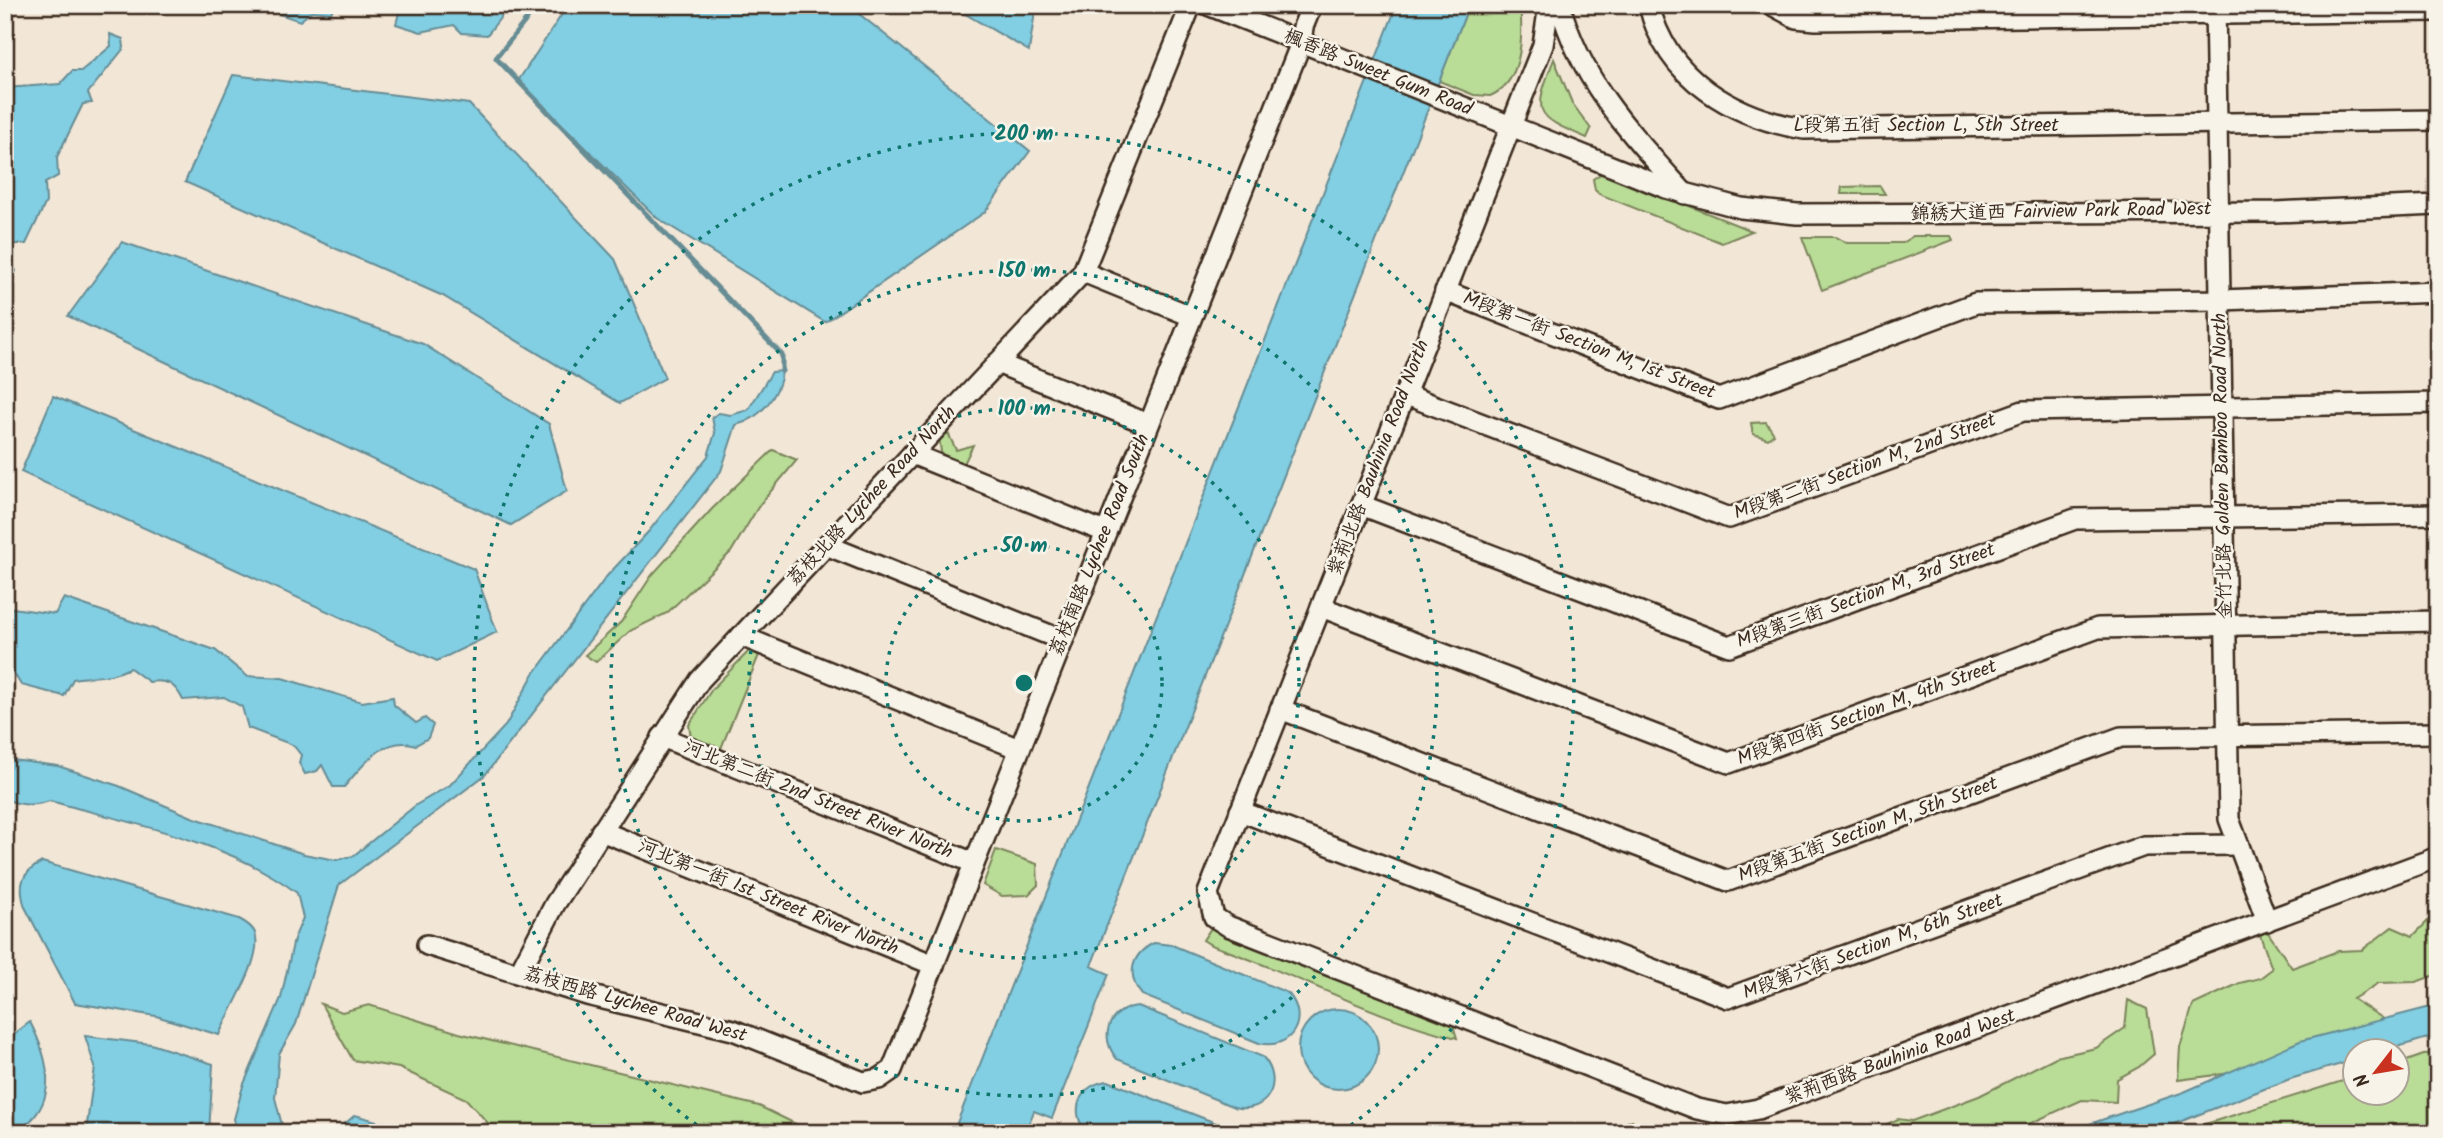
<svg xmlns="http://www.w3.org/2000/svg" width="2443" height="1138" font-family="Kalam,'LXGW WenKai TC',sans-serif">
<rect width="100%" height="100%" fill="#f2e6d6"/>
<filter id="ink" filterUnits="userSpaceOnUse"><feTurbulence type="fractalNoise" baseFrequency=".0143" numOctaves="2"/><feDisplacementMap in="SourceGraphic" scale="14" xChannelSelector="R" yChannelSelector="G"/><feConvolveMatrix kernelMatrix="1 2 1 2 8 2 1 2 1" color-interpolation-filters="sRGB"/></filter>
<g filter="url(#ink)">
<g fill="#b9dc97" stroke="#7a835a" stroke-width="2">
<path d="M1469 5H1520C1523 35 1524 82 1490 96L1474 95 1439 81Z"/>
<path d="M1554 59 1572 103 1591 129 1587 138C1533 116 1533 113 1554 59Z"/>
<path d="M1602 173H1607L1752 231 1722 243 1599 194 1595 190 1593 179Z"/>
<path d="M1880 186 1885 194H1841L1842 187Z"/>
<path d="M1913 236H1951L1953 240 1822 290 1802 237H1835L1847 243H1902Z"/>
<path d="M1766 422 1774 434 1768 439 1753 434 1751 423Z"/>
<path d="M948 433 956 450 973 445 960 472 943 466 939 438Z"/>
<path d="M773 450 797 460 760 504 731 552 667 613 630 631 596 662 585 655 621 622 652 575 712 509Z"/>
<path d="M749 651 759 655 720 751 691 738 689 725 712 689Z"/>
<path d="M996 850 1037 864 1038 885 1028 895 1002 896 983 885Z"/>
<path d="M2438 911V974L2416 982 2379 983 2353 999 2393 1025 2246 1071 2178 1080 2180 1047 2193 1005 2240 983 2260 978 2272 969 2260 935 2267 931 2292 968 2338 951 2362 950 2392 927 2413 936Z"/>
<path d="M1213 925 1326 975 1398 998 1452 1022 1457 1038C1371 1017 1294 973 1211 945L1203 940Z"/>
<path d="M2128 1000 2147 1009 2154 1054 2139 1067 2117 1079 2116 1102 2082 1100 2009 1133H1867L1898 1119 1912 1121 1979 1096 2056 1057 2096 1048 2125 1028Z"/>
<path d="M321 1004 342 1012 369 1005 459 1033 759 1106 814 1133H497L466 1099 399 1068 353 1060Z"/>
<path d="M2438 1050V1133H2177L2355 1077 2356 1092H2398V1064Z"/>
<path d="M1632 1120 1644 1133H1605Z"/>
</g>
<g fill="#82cee2" stroke="#668c94" stroke-width="2">
<path d="M260 5H334L331 13 312 11 300 21 276 13 272 6Z"/>
<path d="M401 5H510L487 35 462 33 454 25 421 32 396 24Z"/>
<path d="M568 5H848L1030 151 985 212 825 322 657 218 518 81Z"/>
<path d="M950 5H1036L1029 51Z"/>
<path d="M1397 5H1469L1091 966 1109 974 1052 1118 1034 1111 1025 1133H953Z"/>
<path d="M110 34 123 39 124 48 88 93 92 103 83 104 57 157 58 176 45 183 46 202 26 244H13L6 255 16 271 5 289V88L60 84 72 71H81L111 46Z"/>
<path d="M233 75 469 104 615 259 665 378 620 403 443 296 185 182Z"/>
<path d="M122 242 423 344 549 424 567 491 511 525 68 316Z"/>
<path d="M782 371C780 395 759 420 736 425L721 471 485 775 339 885 296 1024 279 1054 275 1098 284 1133H237L234 1119 243 1086 281 998 294 939 303 918 297 893C231 842 130 823 50 801 33 806 22 806 5 799V759L58 766 119 786 192 817 304 854 336 860 353 856 416 805 450 785 506 725 533 675 607 576 649 531 708 456 715 433 712 417 719 413 731 415 748 410 772 372Z"/>
<path d="M53 396 474 569 497 632 437 661 21 472Z"/>
<path d="M64 598 215 650 247 676 282 678 362 702 393 697 394 705 416 723 425 718 433 725 428 738 416 745C384 735 363 765 344 787H333L322 765 317 771 305 774 299 763 301 755 293 745 248 728 242 707 224 697 183 700C175 684 167 679 149 682L130 668C107 679 97 675 73 679L64 696 21 685 5 659V607L55 614Z"/>
<path d="M42 862 239 919C245 922 252 926 255 933 264 957 229 1011 219 1035L156 1016 75 1003 25 907C18 885 21 873 42 862Z"/>
<path d="M1154 943 1172 945 1288 993C1310 1018 1292 1051 1259 1043L1142 995C1126 976 1131 954 1154 943Z"/>
<path d="M2438 1005V1035L2387 1050H2356L2355 1060 2290 1079 2151 1133H2063L2184 1092 2300 1041Z"/>
<path d="M1138 1006 1263 1057C1285 1082 1267 1115 1234 1107L1117 1059C1098 1036 1109 1009 1138 1006Z"/>
<circle cx="1338" cy="1049" r="40"/>
<path d="M30 1022C45 1051 58 1089 34 1117 29 1123 22 1127 17 1133H5V1041Z"/>
<path d="M85 1036 151 1044 213 1064 209 1133H89L87 1124 95 1067Z"/>
<path d="M1108 1081 1226 1127 1235 1133H1087C1068 1111 1080 1084 1108 1081Z"/>
<path d="M355 1115 376 1121 387 1133H334Z"/>
<path d="M1325 1126H1335L1353 1133H1308Z"/>
</g>
<g fill="none" stroke-linecap="round" stroke-linejoin="round">
<path stroke="#668c94" stroke-width="5" d="M538 5 496 58 782 355V371"/>
<defs>
<g id="minor">
<path d="M1208 5 1666 188 1741 208 1797 214 2275 212 2438 205"/>
<path d="M1549 5 1543 45 1208 893 1214 917 1228 926 1697 1109 1727 1115 1758 1109 2438 857"/>
<path d="M1560 5C1581 83 1633 136 1685 194"/>
<path d="M1649 5C1666 79 1735 118 1804 129L2438 120"/>
<path d="M1772 5 1796 18 1816 20 2438 11"/>
<path d="M2215 5 2229 819 2267 921"/>
<path d="M1083 272 1191 316"/>
<path d="M1445 291 1719 399 1976 303 2221 300 2438 292"/>
<path d="M997 363 1148 424"/>
<path d="M1404 394 1729 518 2023 411 2438 403"/>
<path d="M912 454 1105 532"/>
<path d="M1361 505 1729 646 2075 519 2438 514"/>
<path d="M826 545 1062 640"/>
<path d="M1321 607 1729 763 2098 628 2438 621"/>
<path d="M741 636 1019 749"/>
<path d="M1280 709 1728 881 2121 737 2438 733"/>
<path d="M662 737 974 863"/>
<path d="M1240 811 1728 998 2144 846 2239 845"/>
<path d="M601 831 934 965"/>
<path d="M427 945 587 995 733 1030 863 1082 879 1079 892 1070 1301 43 1303 27 1312 5"/>
<path d="M519 973 555 904 700 680 1083 272 1191 5"/>
</g>
</defs>
<use href="#minor" stroke="#3b2a1e" stroke-width="24"/>
<use href="#minor" stroke="#f7f3e8" stroke-width="19"/>
</g>
</g>
<g fill="none" stroke="#0f766e" stroke-width="3.5" stroke-dasharray="3.5 7">
<circle cx="1024" cy="683" r="138"/>
<circle cx="1024" cy="683" r="275"/>
<circle cx="1024" cy="683" r="413"/>
<path d="M705 1131A550 550 0 1 1 1343 1131"/>
</g>
<g text-anchor="middle" dominant-baseline="central" stroke-width="5" stroke-linejoin="round" paint-order="stroke">
<g font-size="19" fill="#3b2a1e" stroke="#f7f3e8">
<text transform="translate(1378 73) rotate(22)">楓香路 Sweet Gum Road</text>
<text x="1926" y="126">L段第五街 Section L, 5th Street</text>
<text transform="translate(2061 212) rotate(-1)">錦綉大道西 Fairview Park Road West</text>
<text transform="translate(1589 346) rotate(21)">M段第一街 Section M, 1st Street</text>
<text transform="translate(1379 458) rotate(-69)">紫荊北路 Bauhinia Road North</text>
<text transform="translate(2223 466) rotate(-91)">金竹北路 Golden Bamboo Road North</text>
<text transform="translate(1865 467) rotate(-20)">M段第二街 Section M, 2nd Street</text>
<text transform="translate(872 496) rotate(-47)">荔枝北路 Lychee Road North</text>
<text transform="translate(1100 545) rotate(-68)">荔枝南路 Lychee Road South</text>
<text transform="translate(1866 596) rotate(-20)">M段第三街 Section M, 3rd Street</text>
<text transform="translate(1867 713) rotate(-20)">M段第四街 Section M, 4th Street</text>
<text transform="translate(818 800) rotate(22)">河北第二街 2nd Street River North</text>
<text transform="translate(1868 830) rotate(-20)">M段第五街 Section M, 5th Street</text>
<text transform="translate(768 898) rotate(22)">河北第一街 1st Street River North</text>
<text transform="translate(1873 947) rotate(-20)">M段第六街 Section M, 6th Street</text>
<text transform="translate(635 1005) rotate(16)">荔枝西路 Lychee Road West</text>
<text transform="translate(1900 1057) rotate(-20)">紫荊西路 Bauhinia Road West</text>
</g>
</g>
<circle cx="1024" cy="683" r="10" fill="#0f766e" stroke="#f7f3e8" stroke-width="3.5"/>
<g font-size="21" text-anchor="middle" font-weight="bold" fill="#0f766e" stroke="#f7f3e8" stroke-width="5" stroke-linejoin="round" paint-order="stroke">
<text x="1024" y="140">200 m</text>
<text x="1024" y="277">150 m</text>
<text x="1024" y="415">100 m</text>
<text x="1024" y="552">50 m</text>
</g>
<rect width="2443" height="1138" fill="none" stroke="#f7f3e8" stroke-width="28"/>
<rect x="14" y="14" width="2415" height="1110" fill="none" stroke="#3b2a1e" stroke-width="2.5" filter="url(#ink)"/>
<g transform="translate(2376 1072) rotate(239)"><circle r="33" fill="#f7f3e8" stroke="#aca397" stroke-width="2"/>
<path d="M0-5L12 26L0 18L-12 26Z" fill="#c8321e"/>
<text y="-10" font-size="19" font-weight="bold" text-anchor="middle" fill="#3b2a1e">N</text>
</g>
</svg>
